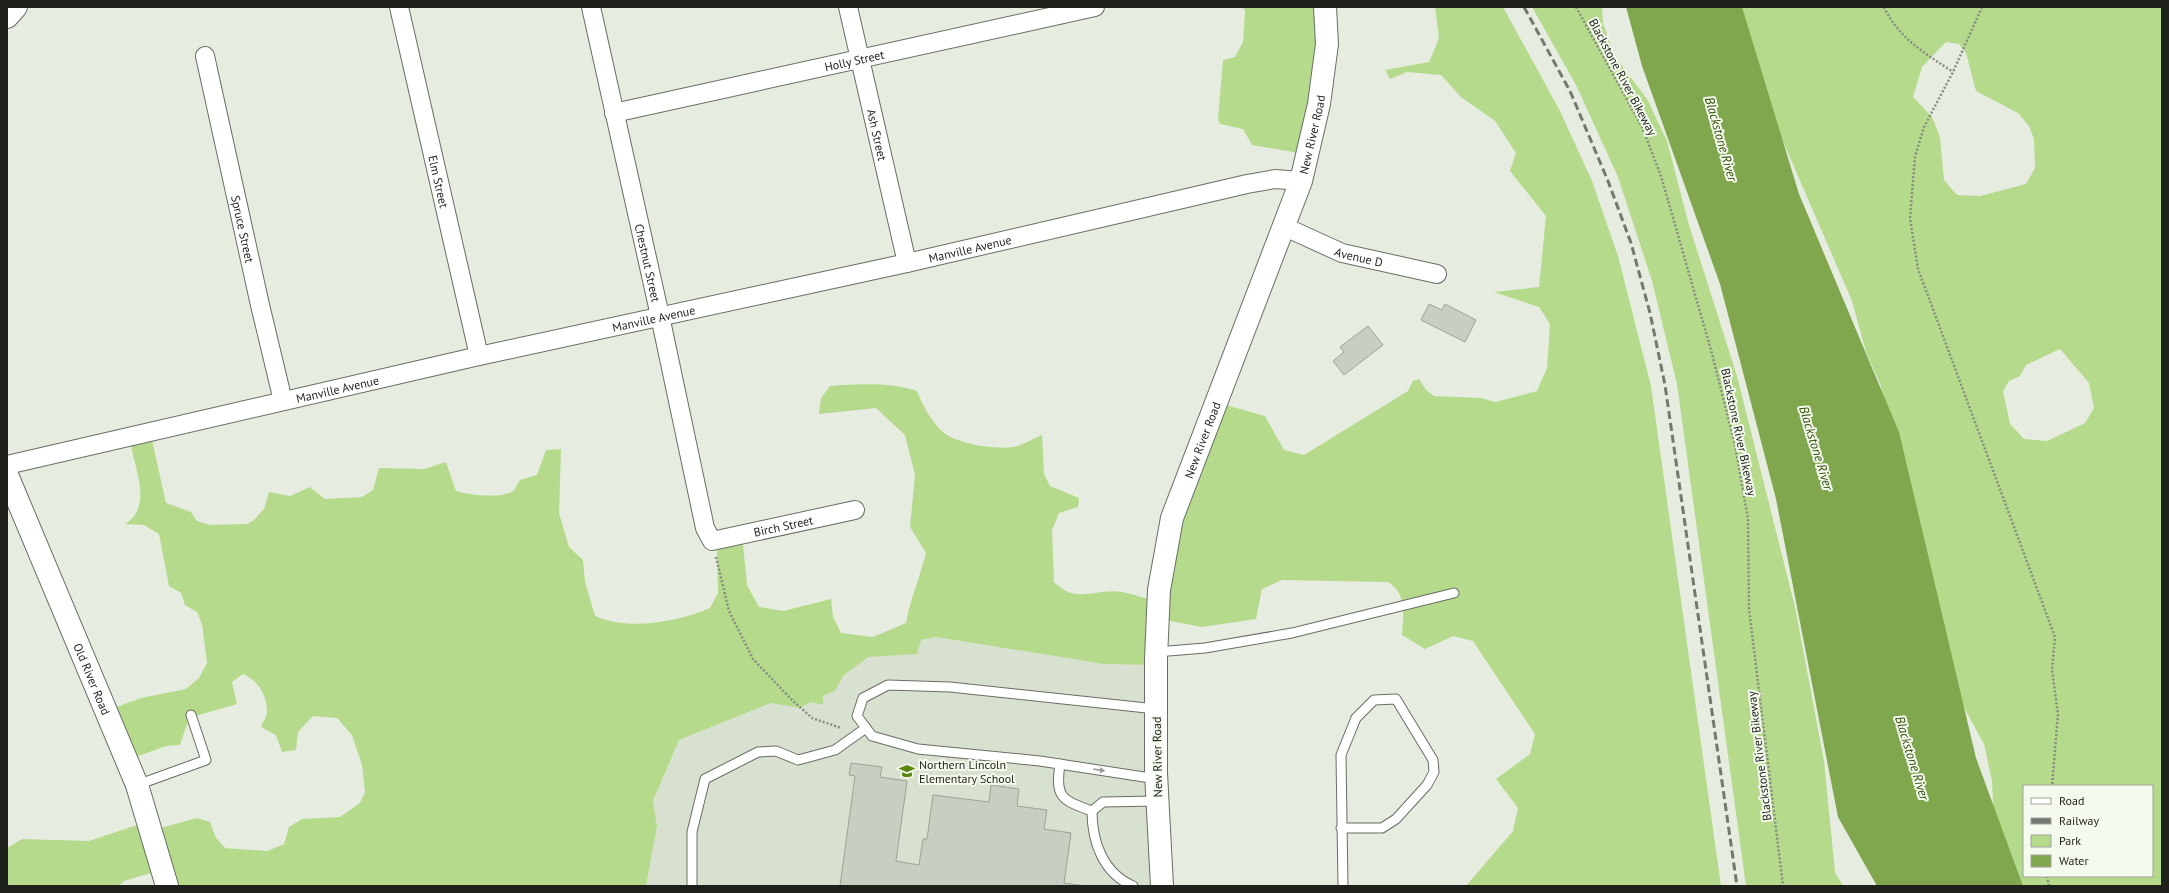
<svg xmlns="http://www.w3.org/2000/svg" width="2169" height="893" font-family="'PT Sans',sans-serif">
<rect width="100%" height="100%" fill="#e6ede0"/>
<path fill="#d8e1cf" d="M936 637 1104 664 1146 665 1150 886H646L657 826 653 802 679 740 771 703 800 708 835 691 843 676 868 657 916 654 920 640Z"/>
<g fill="#b5da8c" fill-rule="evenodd">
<path d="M1243 7H1322L1305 154 1252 145 1243 129 1220 124 1218 119 1223 60 1235 57 1243 42 1245 11Z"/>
<path d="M1435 7H1503L1560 111 1592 181 1618 256 1651 386 1721 886H1466L1513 831 1518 808 1496 779 1530 754 1535 734 1473 641 1453 636 1425 649 1402 635C1403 614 1408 595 1388 582L1282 580 1262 589 1256 619 1202 627 1160 619 1153 665 1104 664 936 637 921 640 917 654 868 657 843 676 835 691 823 696V705L811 702 800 708 771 703 679 740 653 801 657 826 646 886H167L161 870 124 881 119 886H7V848L22 839 89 841 146 822 153 830 197 818 210 822 216 838 225 848 267 851 284 844 289 827 302 819 340 817 360 803 365 792 362 765 352 735 337 718 313 716 298 732 296 750 282 752 276 735 261 727C263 722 267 716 267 712 267 695 258 680 243 674L232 682 237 704 189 718 180 745 166 746 133 758 106 711 141 698 186 689 199 678 207 663 202 624 197 612 185 605 181 593 169 586 159 534 144 525 125 524C153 507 135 470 131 445L152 440 166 503 191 512 197 521 210 525 247 524 254 520 264 509 269 492 290 496 310 487 325 499 362 497 373 490 379 468 424 469 446 462 456 491C468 495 502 499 513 491 516 488 518 483 520 480L537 475 546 450 561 449 559 513 569 547 583 560 585 582 595 616C628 631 677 622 710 608L718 593 717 547 741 542 743 544 747 585 759 607 783 611 831 599 833 617 841 633 873 637 906 623C910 600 920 577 926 553L910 527 915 475 905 435 876 408 819 414 821 398 830 386C858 384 890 382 917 391 923 406 931 421 943 432 956 444 1000 451 1017 446 1025 444 1034 438 1042 435L1044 474 1050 486 1079 498 1078 507 1059 513 1052 530 1054 582C1077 605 1095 588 1122 592 1134 594 1147 599 1159 602L1175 521 1222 404 1265 416 1284 450 1304 455 1408 391 1413 381 1419 379 1426 390 1434 396 1481 398 1495 402 1537 391 1547 368 1550 324 1539 307 1494 292 1539 287 1546 216 1510 171 1516 153 1495 121 1461 97 1441 75 1407 72 1390 79 1385 70 1429 62 1439 38Z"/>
<path d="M1532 7H1602L1603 23 1614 55 1647 99 1667 141 1689 225 1737 376 1795 607 1824 761 1835 872 1843 886H1746L1677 384 1652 281 1618 177 1576 85Z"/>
<path d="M1725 7H2162V886H2011L1994 828 1992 781 1984 744 1960 700 1915 548 1881 386 1866 352 1852 301ZM1946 42 1959 44 1966 53 1976 91 2018 113 2029 126 2034 139 2035 168 2026 184 1980 196 1957 195 1944 180 1940 137 1932 117 1913 97 1922 67ZM2060 349 2089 383 2094 408 2085 423 2047 441 2024 439 2010 424 2003 391 2009 381 2020 376 2026 365ZM2024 786H2152V876H2024Z"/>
</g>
<path fill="#80a74d" d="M1626 7H1742L1799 194 1899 432 1976 758 2023 886H1877L1838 817 1776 499 1720 284 1642 66Z"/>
<g fill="#c8cec2" stroke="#9da397">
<path d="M1429 304 1442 310 1445 304 1476 320 1465 342 1421 320Z"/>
<path d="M1368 326 1383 345 1344 375 1333 361 1344 352 1340 347Z"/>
<path d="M851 763 882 767 880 777 907 781 896 861 919 865 923 839H927L933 795 989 802 991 785 1019 789 1017 806 1047 810 1044 829 1071 833 1064 883 1086 886H840L855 776 849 775Z"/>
</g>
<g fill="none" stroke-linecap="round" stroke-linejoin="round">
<defs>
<g id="lane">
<path d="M1156 652 1205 648 1292 633 1454 593"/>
<path d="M1156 709 950 687 888 685 863 698 857 716 872 736 918 749 1040 761 1157 779"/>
<path d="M1060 764C1055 797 1061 800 1092 811"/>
<path d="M137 785 206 760 191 715"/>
<path d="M1092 811C1092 842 1103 873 1133 886"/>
<path d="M1092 811 1103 802 1158 801"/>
<path d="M1341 828H1382L1396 819 1427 785 1434 772 1433 760 1396 699 1374 700 1356 718 1341 755 1343 886"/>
<path d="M692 886V832L705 779 758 752 776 751 798 760 835 750 866 728"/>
</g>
<g id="street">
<path id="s1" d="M399 7 479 356"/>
<path id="s2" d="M591 7 660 316 705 528 712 541 855 510"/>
<path id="s3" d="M848 7 907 263"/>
<path id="s4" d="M205 56 260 305 283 401"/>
<path id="s5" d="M614 113 1095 7"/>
<path id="s6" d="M1285 227 1342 253 1437 274"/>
<path id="s7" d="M7 465 479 356 907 263 1247 184 1275 179 1301 181"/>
</g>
<g id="secondary">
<path d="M7 17 16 7"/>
<path id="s8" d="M7 475 137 785 167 886"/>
<path id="s9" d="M1162 886 1156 773V658L1159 590 1172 518 1301 181 1319 104 1327 44 1325 7"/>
</g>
</defs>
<use href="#lane" stroke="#686e63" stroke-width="11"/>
<use href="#street" stroke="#686e63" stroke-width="20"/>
<use href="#secondary" stroke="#686e63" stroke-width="24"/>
<g stroke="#878c83" stroke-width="2.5" stroke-dasharray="2 2" stroke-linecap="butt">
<path d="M1576 7 1642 127 1661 176 1711 350 1735 445 1748 519 1749 609 1783 886"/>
<path d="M1884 7C1899 39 1925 53 1953 72"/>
<path d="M1982 7 1953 72 1924 127 1915 156 1910 218 1918 269 2055 637 2052 670 2058 714 2052 786"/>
<path d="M716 557 729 611 753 659 792 700 812 718 841 728"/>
<path d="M2047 876 2049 886"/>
</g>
<use href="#lane" stroke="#fff" stroke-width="9"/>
<use href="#street" stroke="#fff" stroke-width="18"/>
<use href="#secondary" stroke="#fff" stroke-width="22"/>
<path stroke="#747870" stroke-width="3" stroke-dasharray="8 4" stroke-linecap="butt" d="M1524 7 1570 91 1608 181 1631 243 1650 313 1665 385 1737 886"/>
</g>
<defs><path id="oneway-solid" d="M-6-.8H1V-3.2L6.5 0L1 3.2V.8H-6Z"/></defs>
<use fill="#9a9b99" href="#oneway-solid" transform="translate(1099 770) rotate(9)"/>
<defs>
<symbol id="school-bare" viewBox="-9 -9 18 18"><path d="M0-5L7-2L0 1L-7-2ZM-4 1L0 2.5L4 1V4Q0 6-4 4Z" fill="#5b8511" stroke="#f4faee" stroke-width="2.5" paint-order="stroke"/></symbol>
</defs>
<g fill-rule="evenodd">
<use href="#school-bare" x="896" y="760" width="22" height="22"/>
</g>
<g text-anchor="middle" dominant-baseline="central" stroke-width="4" stroke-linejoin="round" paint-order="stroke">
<g font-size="12" fill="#1e201c" stroke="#f4faee">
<text stroke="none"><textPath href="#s5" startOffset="246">Holly Street</textPath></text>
<text transform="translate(1623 77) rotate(62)">Blackstone River Bikeway</text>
<text stroke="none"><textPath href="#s3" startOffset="131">Ash Street</textPath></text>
<text stroke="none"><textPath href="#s9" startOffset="778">New River Road</textPath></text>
<text stroke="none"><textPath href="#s1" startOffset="179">Elm Street</textPath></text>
<text stroke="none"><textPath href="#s4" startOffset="177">Spruce Street</textPath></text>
<text stroke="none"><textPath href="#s7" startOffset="987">Manville Avenue</textPath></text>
<text stroke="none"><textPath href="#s6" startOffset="80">Avenue D</textPath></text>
<text stroke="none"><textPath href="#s2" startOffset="262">Chestnut Street</textPath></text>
<text stroke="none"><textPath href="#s7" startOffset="663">Manville Avenue</textPath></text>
<text stroke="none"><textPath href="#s7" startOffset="339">Manville Avenue</textPath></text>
<text transform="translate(1739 432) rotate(78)">Blackstone River Bikeway</text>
<text stroke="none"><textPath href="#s9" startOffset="453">New River Road</textPath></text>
<text stroke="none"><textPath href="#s2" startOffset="621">Birch Street</textPath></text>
<text stroke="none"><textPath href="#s8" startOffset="221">Old River Road</textPath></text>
<text transform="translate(1759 756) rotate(-97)">Blackstone River Bikeway</text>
<text transform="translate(1157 757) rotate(-91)">New River Road</text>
</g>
<g font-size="12" fill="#1e201c" stroke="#f4faee" text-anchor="start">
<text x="919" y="764">Northern Lincoln<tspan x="919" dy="14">Elementary School</tspan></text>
</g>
<g font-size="13" font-style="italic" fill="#344d0b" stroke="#f4faee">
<text transform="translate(1721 139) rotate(74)">Blackstone River</text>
<text transform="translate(1816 448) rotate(73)">Blackstone River</text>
<text transform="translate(1912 758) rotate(73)">Blackstone River</text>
</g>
</g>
<rect width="2169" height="893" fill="none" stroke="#1e201c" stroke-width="16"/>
<rect x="2023" y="785" width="130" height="92" fill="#f4faee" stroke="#9ea39a"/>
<rect x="2031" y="798" width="20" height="6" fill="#ffffff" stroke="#9ea39a"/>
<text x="2059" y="805" font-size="12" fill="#1e201c">Road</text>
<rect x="2031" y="818" width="20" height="6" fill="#747870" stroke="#9ea39a"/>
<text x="2059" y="825" font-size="12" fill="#1e201c">Railway</text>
<rect x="2031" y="835" width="20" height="12" fill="#b5da8c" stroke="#9ea39a"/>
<text x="2059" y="845" font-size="12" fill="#1e201c">Park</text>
<rect x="2031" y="855" width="20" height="12" fill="#80a74d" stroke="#9ea39a"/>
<text x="2059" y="865" font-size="12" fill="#1e201c">Water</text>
</svg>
